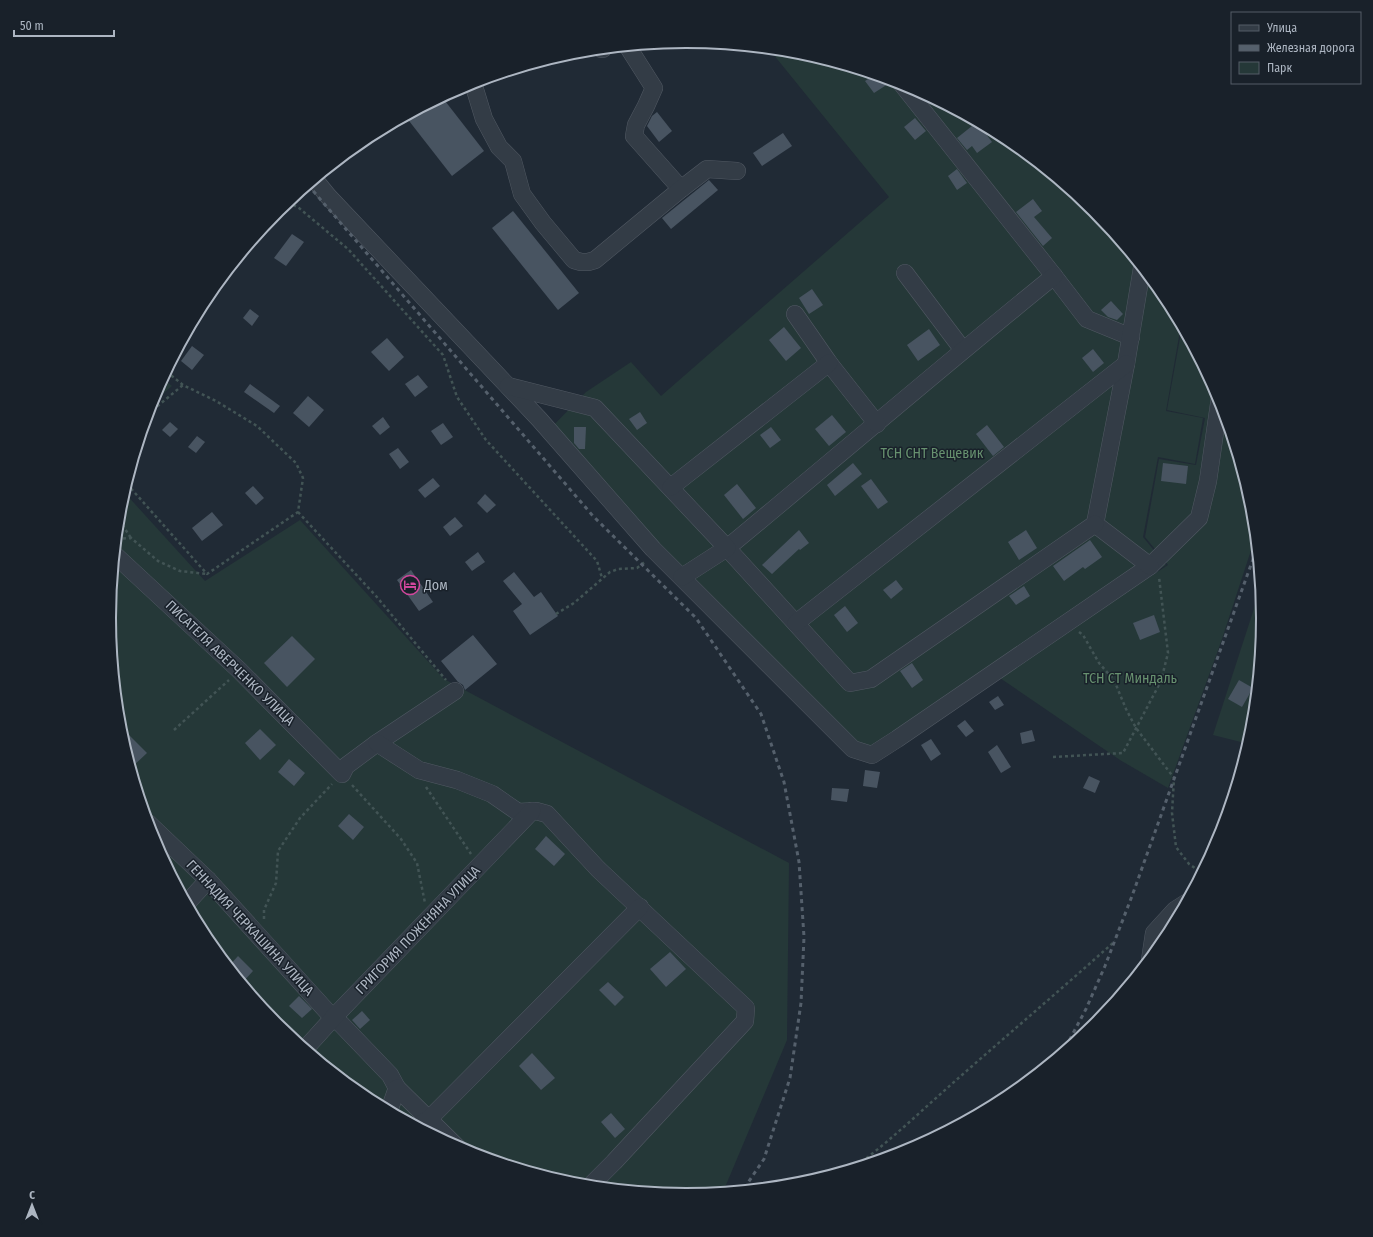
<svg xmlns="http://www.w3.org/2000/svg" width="1373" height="1237" font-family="'Fira Sans Condensed',sans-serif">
<rect width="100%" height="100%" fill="#202a35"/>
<g fill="#253838">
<path d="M769 49 799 52 908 85 1008 138 1095 210 1167 298 1181 325 1166 411 1203 418 1195 464 1158 457 1143 537 1166 565 862 760 546 433 586 392 631 362 661 396 889 197Z"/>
<path d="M1182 327 1220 398 1253 506 1256 535 1221 642 1168 788 1120 760 997 676 1168 565 1145 537 1159 459 1196 465 1205 418 1167 410Z"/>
<path d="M163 379 172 386 151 404Z"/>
<path d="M124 492 205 581 300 520 444 679 789 863 787 1040 723 1192 686 1196 574 1185 465 1152 365 1099 278 1027 206 939 153 839 120 731 109 618 120 506Z"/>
<path d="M1261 587 1264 619 1253 731 1249 744 1213 735Z"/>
</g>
<g fill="#485461">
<path d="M874 75 883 78 888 84 874 93 865 81Z"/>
<path d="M442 97 484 151 452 176 406 117Z"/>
<path d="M657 112 672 131 659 142 647 126 652 116Z"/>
<path d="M915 118 926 131 915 140 904 127Z"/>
<path d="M977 122 992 142 977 153 972 146 967 150 957 138Z"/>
<path d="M783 133 792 146 762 166 753 153Z"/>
<path d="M957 169 967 183 957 190 948 176Z"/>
<path d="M709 180 718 190 671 229 662 218Z"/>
<path d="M1033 199 1042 211 1034 217 1052 238 1043 246 1016 212Z"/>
<path d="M513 211 579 293 558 310 492 228Z"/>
<path d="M292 234 304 242 286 266 274 258Z"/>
<path d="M812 289 823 305 809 314 799 298Z"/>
<path d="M1111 301 1123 314 1117 320 1108 317 1101 310Z"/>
<path d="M250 309 259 316 252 326 243 318Z"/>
<path d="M784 327 801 348 786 361 769 340Z"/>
<path d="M929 329 940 345 918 361 907 345Z"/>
<path d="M387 338 404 357 389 371 371 352Z"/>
<path d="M192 346 204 355 192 370 181 361Z"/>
<path d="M1093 349 1104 363 1093 372 1082 358Z"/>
<path d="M418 375 428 387 415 397 405 384Z"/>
<path d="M250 384 280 406 274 413 244 392Z"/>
<path d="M308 396 324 410 309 427 293 413Z"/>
<path d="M640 412 647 423 637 430 629 419Z"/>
<path d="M832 415 846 432 829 446 815 429Z"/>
<path d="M383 417 390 427 380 435 372 426Z"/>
<path d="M170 422 178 429 170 437 162 430Z"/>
<path d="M443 423 453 437 441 445 431 431Z"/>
<path d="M987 425 1004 447 993 456 976 434Z"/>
<path d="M574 427H586L585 449H579L574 443Z"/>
<path d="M771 427 781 440 770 448 760 435Z"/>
<path d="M197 436 205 442 196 453 188 447Z"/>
<path d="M398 448 409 462 400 469 389 454Z"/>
<path d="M853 463 862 474 835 496 827 485Z"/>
<path d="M1163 463 1188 466 1186 484 1161 481Z"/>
<path d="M433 478 440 486 425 498 418 490Z"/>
<path d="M871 479 888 502 878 509 861 486Z"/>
<path d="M737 484 756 508 743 519 724 495Z"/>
<path d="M253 486 264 498 256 505 245 493Z"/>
<path d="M485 494 496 505 487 513 477 503Z"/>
<path d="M212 512 223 525 202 541 192 528Z"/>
<path d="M455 517 463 526 450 536 443 527Z"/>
<path d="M799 530 809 543 800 550 799 549 772 574 762 565Z"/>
<path d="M1026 530 1037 548 1019 560 1008 542Z"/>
<path d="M1090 540 1102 557 1085 569 1083 567 1064 581 1053 566Z"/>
<path d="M478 552 485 562 472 571 465 562Z"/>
<path d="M411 570 433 602 419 611 397 580Z"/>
<path d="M514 572 534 597 541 592 558 616 530 635 513 611 522 604 503 581Z"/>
<path d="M896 580 903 589 891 599 883 590Z"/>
<path d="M1024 586 1030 596 1016 605 1009 596Z"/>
<path d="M845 606 858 623 847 632 834 615Z"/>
<path d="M1154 615 1160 632 1140 640 1133 623Z"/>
<path d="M473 635 497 664 465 690 463 685 458 682 441 661Z"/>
<path d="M292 636 315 659 287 687 264 663Z"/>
<path d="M912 663 923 680 912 688 900 671Z"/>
<path d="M1239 680 1253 688 1242 707 1228 699Z"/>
<path d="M998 696 1004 705 995 710 989 702Z"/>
<path d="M965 720 974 731 966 737 957 726Z"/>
<path d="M119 725 147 753 131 768 120 731Z"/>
<path d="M260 729 276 745 260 760 245 743Z"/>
<path d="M1032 730 1035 741 1022 744 1020 733Z"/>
<path d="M931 739 941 754 931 761 921 745Z"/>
<path d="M997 745 1011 767 1001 773 988 752Z"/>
<path d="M289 759 305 773 294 786 278 772Z"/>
<path d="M865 770 880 772 877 788 863 786Z"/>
<path d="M1089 776 1100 781 1095 793 1083 788Z"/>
<path d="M832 788 849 789 847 802 831 800Z"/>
<path d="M349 814 364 827 353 840 338 826Z"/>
<path d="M546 836 565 854 554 866 535 849Z"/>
<path d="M670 952 686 969 666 987 650 969Z"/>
<path d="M238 956 253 971 242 983 229 966Z"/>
<path d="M608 982 624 997 615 1006 599 990Z"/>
<path d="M299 996 312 1009 302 1018 289 1006Z"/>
<path d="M362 1011 370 1020 360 1029 352 1020Z"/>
<path d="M532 1053 555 1078 541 1090 519 1066Z"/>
<path d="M611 1113 625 1129 615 1138 601 1122Z"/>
</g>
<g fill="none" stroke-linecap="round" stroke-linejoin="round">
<defs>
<g id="minor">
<path d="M628 47 654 88 646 106 636 125 634 136 681 189"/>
<path d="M601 49H603"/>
<path d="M473 83 484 119 499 147 513 161 522 194 543 223 574 260 581 262H588L595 260 681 189 707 169 737 171"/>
<path d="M901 83 1054 276 1087 319 1131 337"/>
<path d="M315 180 328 196 539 419 653 549 853 749 872 755 897 739 1150 566 1199 518 1208 481 1220 397"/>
<path d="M1142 268 1126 364 1095 524 1150 566"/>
<path d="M905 273 963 350"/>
<path d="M1054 276C944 365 836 458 727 548L850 683 871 679 1095 524"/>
<path d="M795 314 829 363 877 424"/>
<path d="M508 386 595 408 727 548 682 577"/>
<path d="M671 487 829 363"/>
<path d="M115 555 239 670 342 774 346 766 377 743 455 691"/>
<path d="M796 623 1126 364"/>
<path d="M377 743 419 770 457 780 492 794 518 812 536 811 547 814 598 869 746 1008 745 1021 614 1162 590 1186"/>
<path d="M148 823 208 880 333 1018 341 1024 390 1075 397 1088 389 1111"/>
<path d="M187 903 208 880"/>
<path d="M1150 960 1154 933 1175 910 1186 903"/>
<path d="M305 1049 333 1018 532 811"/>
<path d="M397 1088 458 1148"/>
<path d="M417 1126 429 1119 640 907"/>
</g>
</defs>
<use href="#minor" stroke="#515963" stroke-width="18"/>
<g stroke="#425455" stroke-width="2.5" stroke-dasharray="3 3" stroke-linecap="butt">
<path d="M288 202 299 208 348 249 443 355 457 397 486 440 597 561 602 578"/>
<path d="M148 414 183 385"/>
<path d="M127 484 207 574 298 512 303 478 296 463 257 426 216 401 183 385 167 372"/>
<path d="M298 512 376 596 446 680"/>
<path d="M119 520 131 538"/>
<path d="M117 539 131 538 158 561 180 571 207 574"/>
<path d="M556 614 574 603 610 572 618 569 637 568 646 561"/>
<path d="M1079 632 1083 635 1099 663 1114 680 1126 709 1136 728 1174 778 1172 813 1176 847 1189 864 1202 873"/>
<path d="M174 730 229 680"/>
<path d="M1053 757 1123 753 1161 681 1168 653 1159 577"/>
<path d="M352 785 401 839 417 863 425 903"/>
<path d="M426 787 471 854"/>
<path d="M264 919V910L276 883 278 851 300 818 332 784"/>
<path d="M852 1169C891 1141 926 1106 962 1075 1013 1030 1065 986 1115 941"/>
</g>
<use href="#minor" stroke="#333c46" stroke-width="17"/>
<g stroke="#55606c" stroke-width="3" stroke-dasharray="4 4" stroke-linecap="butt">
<path d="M308 185 593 516 696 618 761 714 784 782 799 862 804 937 801 1003 790 1078 764 1159 743 1190"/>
<path d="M1062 1054 1086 1009 1105 966 1132 896 1257 548"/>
</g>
</g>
<defs>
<symbol id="hotel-ring" viewBox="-11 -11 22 22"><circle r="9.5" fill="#19212a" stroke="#d1479c" stroke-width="1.5"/><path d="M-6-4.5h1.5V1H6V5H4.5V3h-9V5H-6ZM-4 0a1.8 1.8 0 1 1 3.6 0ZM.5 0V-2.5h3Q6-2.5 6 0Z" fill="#d1479c"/></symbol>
</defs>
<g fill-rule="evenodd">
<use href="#hotel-ring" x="399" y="574" width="22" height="22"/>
</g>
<g text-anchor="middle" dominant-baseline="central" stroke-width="3" stroke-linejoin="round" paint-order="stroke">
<g font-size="14" fill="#67916f" stroke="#19212a">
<text x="932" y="453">ТСН СНТ Вещевик</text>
<text x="1130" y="678">ТСН СТ Миндаль</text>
</g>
<g font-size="14" fill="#adb6c2" stroke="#19212a" text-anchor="start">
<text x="424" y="585">Дом</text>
</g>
<g font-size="14" fill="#adb6c2" stroke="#19212a">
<text transform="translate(230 663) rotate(44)">ПИСАТЕЛЯ АВЕРЧЕНКО УЛИЦА</text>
<text transform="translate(250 928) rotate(47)">ГЕННАДИЯ ЧЕРКАШИНА УЛИЦА</text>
<text transform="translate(418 930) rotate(-46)">ГРИГОРИЯ ПОЖЕНЯНА УЛИЦА</text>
</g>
</g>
<path d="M0 0H1373V1237H0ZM116 618a570 570 0 1 1 1140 0a570 570 0 1 1-1140 0Z" fill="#19212a" fill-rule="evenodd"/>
<path fill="none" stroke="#adb6c2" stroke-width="2" d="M116 618a570 570 0 1 1 1140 0a570 570 0 1 1-1140 0Z"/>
<rect x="1231" y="12" width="130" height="72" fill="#19212a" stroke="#545d67"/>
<rect x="1239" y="25" width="20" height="6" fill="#333c46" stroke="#545d67"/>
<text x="1267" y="32" font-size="12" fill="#adb6c2">Улица</text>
<rect x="1239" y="45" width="20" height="6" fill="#55606c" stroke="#545d67"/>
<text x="1267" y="52" font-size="12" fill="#adb6c2">Железная дорога</text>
<rect x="1239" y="62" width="20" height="12" fill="#253838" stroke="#545d67"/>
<text x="1267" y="72" font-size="12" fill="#adb6c2">Парк</text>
<g transform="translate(32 1205)" stroke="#19212a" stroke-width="3" paint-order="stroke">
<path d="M0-3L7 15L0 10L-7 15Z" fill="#adb6c2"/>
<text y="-6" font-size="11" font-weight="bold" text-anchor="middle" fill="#adb6c2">С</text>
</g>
<path d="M14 30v6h100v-6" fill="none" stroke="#adb6c2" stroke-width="2"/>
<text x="20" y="30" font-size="12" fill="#adb6c2" stroke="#19212a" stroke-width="3" paint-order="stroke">50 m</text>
</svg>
